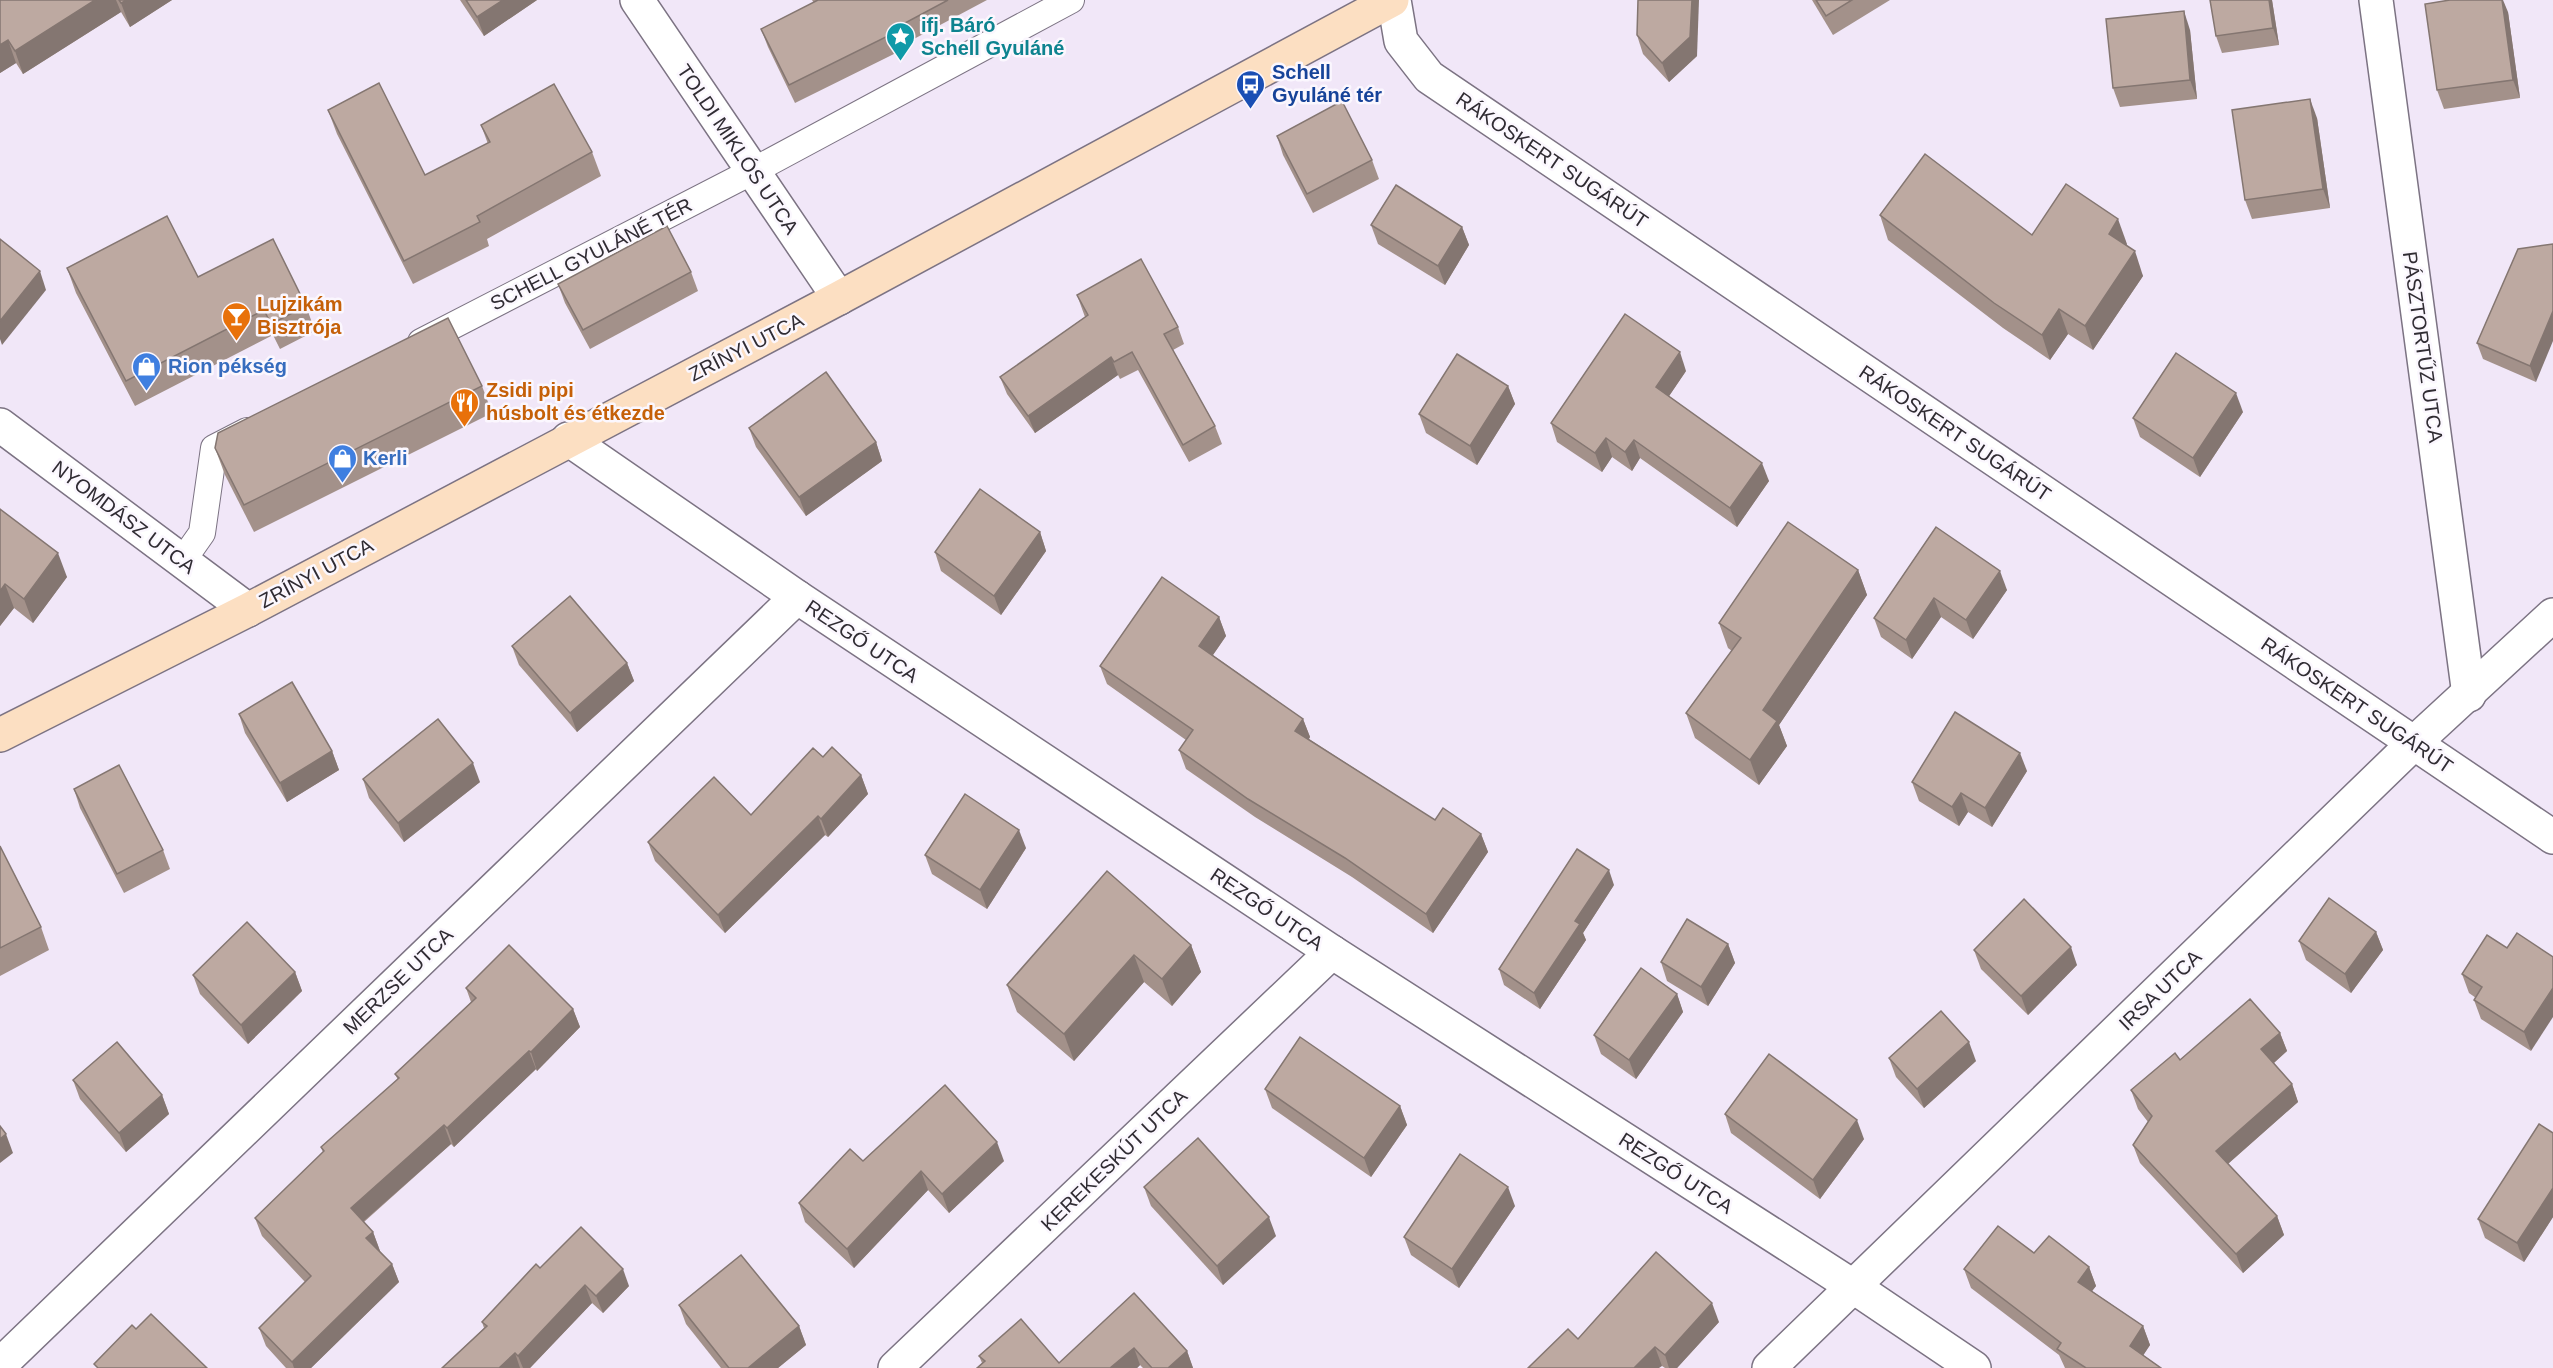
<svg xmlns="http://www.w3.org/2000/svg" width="2553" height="1368" font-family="Helvetica,sans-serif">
<rect width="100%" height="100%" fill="#f1e7f8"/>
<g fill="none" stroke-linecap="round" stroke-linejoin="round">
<defs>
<g id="lane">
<path d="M421 342 753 171 1071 0"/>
<path d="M183 560 202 533 214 448 247 431"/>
</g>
<g id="street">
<path d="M637 0 839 298"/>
<path d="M1394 0 1401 41 1429 77 2553 837"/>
<path d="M2376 0 2469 695"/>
<path d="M0 425 248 610"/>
<path d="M568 439 797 597 1332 952 1854 1287 1974 1368"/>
<path d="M0 1365 797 597"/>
<path d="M895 1368 1332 952"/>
<path d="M1769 1368 2414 743 2553 615"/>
</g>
<path id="secondary" d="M0 735 248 610 839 298 1392 0"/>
</defs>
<use href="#lane" stroke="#7c7383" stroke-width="28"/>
<use href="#street" stroke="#7c7383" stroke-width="36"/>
<use href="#secondary" stroke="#7c7383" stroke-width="36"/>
<use href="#lane" stroke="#fff" stroke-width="26"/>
<use href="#street" stroke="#fff" stroke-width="33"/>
<use href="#secondary" stroke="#fcdfc2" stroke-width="33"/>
</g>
<g fill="#a3918a">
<path d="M0 0H172L130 27 121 12 23 74 16 63 0 73Z"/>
<path d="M460 0H537L484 36Z"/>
<path d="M812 0H987L897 48 898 52 795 103 768 47 761 29 814 3Z"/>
<path d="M1812 0H1890L1833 35Z"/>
<path d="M2210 0H2272L2279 45 2222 53 2216 36Z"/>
<path d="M2508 12 2520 98 2444 109 2437 90Z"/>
<path d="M2190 30 2197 99 2120 107 2113 88Z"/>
<path d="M1637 35 1697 56 1669 82 1643 54Z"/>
<path d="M328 110 425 175 488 144 481 125 592 152 601 176 487 239 489 246 413 284 337 134Z"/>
<path d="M2317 118 2330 208 2252 219 2245 200Z"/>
<path d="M1277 136 1372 160 1379 179 1313 213 1283 155Z"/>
<path d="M1880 215 2032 235 2127 244 2126 246 2143 276 2093 350 2068 334 2050 360 2003 328 1888 240Z"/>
<path d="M1371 225 1462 227 1469 245 1445 285 1378 244Z"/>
<path d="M2518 249 2536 382 2483 359 2477 343Z"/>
<path d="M67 268 198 277 306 306 315 331 280 349 273 335 135 406 76 293Z"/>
<path d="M691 272 698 291 590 349 565 303 558 284Z"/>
<path d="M1077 295 1178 327 1184 344 1173 350 1215 426 1222 444 1189 462 1138 370 1120 379 1118 375 1035 433 1007 394 1000 377 1085 317Z"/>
<path d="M1686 371 1669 396 1769 481 1737 527 1640 458 1632 471 1612 457 1602 472 1557 442 1551 423Z"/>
<path d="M482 386 492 413 254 532 225 475 215 448Z"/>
<path d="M1508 386 1515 404 1477 465 1426 433 1419 414Z"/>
<path d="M2243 412 2200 477 2140 437 2133 418Z"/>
<path d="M749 428 876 442 882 461 806 516 756 447Z"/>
<path d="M0 509 67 577 33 623 14 608 0 626Z"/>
<path d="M1936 527 2007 590 1973 639 1941 617 1912 659 1881 637 1874 618Z"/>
<path d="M1040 532 1046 551 1001 615 941 571 935 552Z"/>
<path d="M1858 570 1867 595 1779 725 1787 746 1759 785 1695 738 1686 713 1732 651 1728 648 1719 623Z"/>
<path d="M1219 617 1226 636 1213 655 1303 719 1310 737 1309 739 1435 820 1481 834 1488 852 1433 933 1352 877 1255 817 1186 769 1179 750 1186 740 1107 684 1100 666Z"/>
<path d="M512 646 627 663 634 681 577 732 519 665Z"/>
<path d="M239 714 332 751 339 770 287 802 245 733Z"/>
<path d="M823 757 861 775 868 794 828 837 825 835 725 933 655 861 648 842 751 815Z"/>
<path d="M2027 771 1992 827 1968 812 1959 826 1919 801 1912 782Z"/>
<path d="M363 779 480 782 404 842 369 798Z"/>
<path d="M74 789 163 850 170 869 124 893 80 808Z"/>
<path d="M0 846 41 927 49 950 0 976Z"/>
<path d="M1026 848 987 909 932 874 925 855Z"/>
<path d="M1107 871 1191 945 1201 972 1172 1006 1144 982 1074 1061 1017 1012 1007 985Z"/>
<path d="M1614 885 1583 933 1586 940 1540 1009 1504 985 1499 969Z"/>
<path d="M2376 932 2383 950 2351 993 2306 960 2299 941Z"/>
<path d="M1728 944 1735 963 1708 1006 1667 981 1661 962Z"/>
<path d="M2507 948 2531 1051 2481 1019 2474 1000 2476 998 2469 993 2462 974Z"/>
<path d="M1974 950 2077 965 2028 1015 1981 969Z"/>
<path d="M295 972 302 991 248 1044 200 994 193 975Z"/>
<path d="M466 988 573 1009 580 1027 537 1071 536 1069 454 1147 451 1144 364 1222 373 1232 380 1251 392 1264 399 1282 311 1368H286L266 1346 259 1328 305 1282 262 1236 255 1218 323 1152 321 1147 398 1080 395 1074 471 1002Z"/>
<path d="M1677 994 1683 1012 1636 1079 1601 1054 1594 1035Z"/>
<path d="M2280 1033 2287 1051 2274 1063 2292 1084 2298 1102 2228 1164 2277 1216 2284 1235 2243 1273 2140 1163 2133 1145 2148 1122 2138 1109 2131 1090 2180 1060Z"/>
<path d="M1889 1058 1976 1061 1924 1108 1896 1077Z"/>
<path d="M73 1080 162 1095 169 1114 126 1152 80 1099Z"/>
<path d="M1265 1089 1400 1106 1407 1125 1371 1177 1272 1108Z"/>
<path d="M1725 1114 1864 1139 1820 1199 1731 1133Z"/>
<path d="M2553 1133V1217L2524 1262 2485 1238 2478 1219Z"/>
<path d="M863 1161H1004L949 1213 928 1190 854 1268 805 1222 799 1203Z"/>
<path d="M1144 1187 1276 1236 1223 1285 1151 1206Z"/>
<path d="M1515 1206 1459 1288 1411 1255 1404 1237Z"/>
<path d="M2034 1253 2089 1267 2096 1286 2092 1291 2143 1326 2150 1345 2143 1355 2161 1368H2065L2059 1355 1971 1288 1964 1269Z"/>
<path d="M540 1268 629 1286 603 1313 592 1303 530 1368H442L484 1328 482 1322Z"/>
<path d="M1134 1293 1187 1351 1193 1368H1143L1140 1365 1137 1368H977L982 1363 979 1356 1059 1363Z"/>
<path d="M679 1305 799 1326 806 1345 778 1368H721L686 1324Z"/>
<path d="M1719 1322 1677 1368H1665L1662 1366 1578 1339Z"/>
</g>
<g fill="#847671">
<path d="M95 0H116L121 12 23 74 15 51Z"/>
<path d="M127 0H172L130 27 121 3Z"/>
<path d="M503 0H537L484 36 477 17Z"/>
<path d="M1692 0H1699L1697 56 1669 82 1662 63Z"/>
<path d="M2269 0H2272L2279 45 2273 28Z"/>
<path d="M2502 0H2503L2508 12 2520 98 2513 80Z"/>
<path d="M2184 11 2190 30 2197 99 2190 80Z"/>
<path d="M8 40 16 63 0 73V45Z"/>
<path d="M2310 99 2317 118 2330 208 2323 189Z"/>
<path d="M2118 219 2127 244 2118 259 2109 234Z"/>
<path d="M1462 227 1469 245 1445 285 1438 266Z"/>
<path d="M2135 251 2143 276 2093 350 2085 326Z"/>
<path d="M40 271 46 290 2 345 0 339V321Z"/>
<path d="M2059 309 2068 334 2050 360 2042 335Z"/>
<path d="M2553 311V341L2536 382 2530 366Z"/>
<path d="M1680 352 1686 371 1663 405 1656 387Z"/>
<path d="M1111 357 1118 375 1035 433 1028 416Z"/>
<path d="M1508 386 1515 404 1477 465 1470 446Z"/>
<path d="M2236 393 2243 412 2200 477 2193 458Z"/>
<path d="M1606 438 1612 457 1602 472 1595 453Z"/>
<path d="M1634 440 1640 458 1632 471 1625 452Z"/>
<path d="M876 442 882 461 806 516 799 497Z"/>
<path d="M1762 463 1769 481 1737 527 1730 508Z"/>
<path d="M1040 532 1046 551 1001 615 994 596Z"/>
<path d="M58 553 67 577 33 623 24 599Z"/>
<path d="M1858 570 1867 595 1779 725 1787 746 1759 785 1750 760 1763 710Z"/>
<path d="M2000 571 2007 590 1973 639 1966 620Z"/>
<path d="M5 584 14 608 0 626V591Z"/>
<path d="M1934 598 1941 617 1912 659 1906 640Z"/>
<path d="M1219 617 1226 636 1206 665 1199 646Z"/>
<path d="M627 663 634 681 577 732 570 713Z"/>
<path d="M1303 719 1310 737 1302 749 1295 731Z"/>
<path d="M332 751 339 770 287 802 280 783Z"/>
<path d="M2020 753 2027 771 1992 827 1985 808Z"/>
<path d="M473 763 480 782 404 842 398 823Z"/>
<path d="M861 775 868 794 828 837 821 819Z"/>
<path d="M1961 793 1968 812 1959 826 1952 807Z"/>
<path d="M818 816 825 835 725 933 718 915Z"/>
<path d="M1019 830 1026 848 987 909 980 890Z"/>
<path d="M1481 834 1488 852 1433 933 1426 914Z"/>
<path d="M1609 870 1614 885 1583 933 1586 940 1540 1009 1534 993 1575 921Z"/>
<path d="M2376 932 2383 950 2351 993 2345 974Z"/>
<path d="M1728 944 1735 963 1708 1006 1701 987Z"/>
<path d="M1191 945 1201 972 1172 1006 1162 979Z"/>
<path d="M2071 947 2077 965 2028 1015 2021 996Z"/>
<path d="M1134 955 1144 982 1074 1061 1064 1034Z"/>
<path d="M295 972 302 991 248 1044 241 1025Z"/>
<path d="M2553 988V1017L2531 1051 2524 1032Z"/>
<path d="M1677 994 1683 1012 1636 1079 1629 1060Z"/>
<path d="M573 1009 580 1027 537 1071 531 1052Z"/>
<path d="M2280 1033 2287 1051 2268 1068 2261 1049Z"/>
<path d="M1969 1042 1976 1061 1924 1108 1917 1089Z"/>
<path d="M529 1051 536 1069 454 1147 447 1128Z"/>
<path d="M2292 1084 2298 1102 2222 1169 2216 1151Z"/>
<path d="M162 1095 169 1114 126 1152 119 1133Z"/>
<path d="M1400 1106 1407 1125 1371 1177 1364 1158Z"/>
<path d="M1857 1120 1864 1139 1820 1199 1813 1180Z"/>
<path d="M444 1125 451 1144 357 1227 351 1208Z"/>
<path d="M6 1134 13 1153 0 1163V1139Z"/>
<path d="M997 1142 1004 1161 949 1213 942 1194Z"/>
<path d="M921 1171 928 1190 854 1268 847 1249Z"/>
<path d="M1508 1187 1515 1206 1459 1288 1452 1269Z"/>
<path d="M2553 1188V1217L2524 1262 2517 1243Z"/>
<path d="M2277 1216 2284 1235 2243 1273 2236 1254Z"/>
<path d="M1269 1217 1276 1236 1223 1285 1217 1266Z"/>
<path d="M373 1232 380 1251 373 1257 366 1238Z"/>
<path d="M392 1264 399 1282 311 1368H294L292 1362Z"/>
<path d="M2089 1267 2096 1286 2085 1300 2078 1282Z"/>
<path d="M623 1269 629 1286 603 1313 596 1296Z"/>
<path d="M585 1285 592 1303 530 1368H523L518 1356Z"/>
<path d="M1712 1303 1719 1322 1677 1368H1669L1665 1355Z"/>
<path d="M799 1326 806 1345 778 1368H748Z"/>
<path d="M2143 1326 2150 1345 2137 1365 2130 1346Z"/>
<path d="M1655 1347 1662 1366 1659 1368H1634Z"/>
<path d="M1134 1348 1140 1365 1137 1368H1110Z"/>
<path d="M1187 1351 1193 1368H1168Z"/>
<path d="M515 1353 520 1368H499Z"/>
</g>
<g fill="#bda9a1" stroke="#847671" stroke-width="1.5">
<path d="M0 0H95L15 51 8 40 0 45Z"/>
<path d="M119 0H127L121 3Z"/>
<path d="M466 0H503L477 17Z"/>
<path d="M818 0H948L890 31 892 34 789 85 761 29Z"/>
<path d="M1638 0H1692L1690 37 1662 63 1637 35Z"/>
<path d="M1816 0H1852L1826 16Z"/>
<path d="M2210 0H2269L2273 28 2216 36Z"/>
<path d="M2450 0H2502L2513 80 2437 90 2425 4Z"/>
<path d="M2184 11 2190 80 2113 88 2106 19Z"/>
<path d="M379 83 425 175 490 142 481 125 554 84 592 152 477 216 480 222 404 261 328 110Z"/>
<path d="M2310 99 2323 189 2245 200 2232 110Z"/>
<path d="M1342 101 1372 160 1307 194 1277 136Z"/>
<path d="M1925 154 2032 235 2066 184 2118 219 2109 234 2135 251 2085 326 2059 309 2042 335 1994 303 1880 215Z"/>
<path d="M1396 185 1462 227 1438 266 1371 225Z"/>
<path d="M167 216 198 277 273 239 306 306 271 324 264 310 126 381 67 268Z"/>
<path d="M667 226 691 272 583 330 558 284Z"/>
<path d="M0 239 40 271 0 321Z"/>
<path d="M2553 244V311L2530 366 2477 343 2518 249Z"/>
<path d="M1141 259 1178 327 1164 334 1215 426 1183 445 1132 352 1114 362 1111 357 1028 416 1000 377 1088 315 1077 295Z"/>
<path d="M1625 314 1680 352 1656 387 1762 463 1730 508 1634 440 1625 452 1606 438 1595 453 1551 423Z"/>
<path d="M448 318 482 386 244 505 215 448 218 433Z"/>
<path d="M2176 353 2236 393 2193 458 2133 418Z"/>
<path d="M1457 354 1508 386 1470 446 1419 414Z"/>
<path d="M826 372 876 442 799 497 749 428Z"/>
<path d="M980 489 1040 532 994 596 935 552Z"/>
<path d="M0 509 58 553 24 599 5 584 0 591Z"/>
<path d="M1788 522 1858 570 1763 710 1777 721 1750 760 1686 713 1741 638 1719 623Z"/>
<path d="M1936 527 2000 571 1966 620 1934 598 1906 640 1874 618Z"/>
<path d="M1162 577 1219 617 1199 646 1303 719 1295 731 1435 820 1443 808 1481 834 1426 914 1345 858 1248 799 1179 750 1193 730 1100 666Z"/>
<path d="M570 596 627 663 570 713 512 646Z"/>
<path d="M292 682 332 751 280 783 239 714Z"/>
<path d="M1955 712 2020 753 1985 808 1961 793 1952 807 1912 782Z"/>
<path d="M438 719 473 763 398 823 363 779Z"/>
<path d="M832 747 861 775 821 819 818 816 718 915 648 842 714 777 751 815 813 748 823 757Z"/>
<path d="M119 765 163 850 117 874 74 789Z"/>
<path d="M965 794 1019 830 980 890 925 855Z"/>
<path d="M0 846 41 927 0 948Z"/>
<path d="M1577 849 1609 870 1575 921 1580 924 1534 993 1499 969Z"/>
<path d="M1107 871 1191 945 1162 979 1134 955 1064 1034 1007 985Z"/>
<path d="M2329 898 2376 932 2345 974 2299 941Z"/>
<path d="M2024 899 2071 947 2021 996 1974 950Z"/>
<path d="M1687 919 1728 944 1701 987 1661 962Z"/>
<path d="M247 922 295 972 241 1025 193 975Z"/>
<path d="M2517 933 2553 957V988L2524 1032 2474 1000 2482 987 2462 974 2487 935 2507 948Z"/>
<path d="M509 945 573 1009 531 1052 529 1051 447 1128 444 1125 351 1208 373 1232 366 1238 392 1264 292 1362 259 1328 311 1276 255 1218 324 1151 321 1147 399 1078 395 1074 476 998 466 988Z"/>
<path d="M1641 968 1677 994 1629 1060 1594 1035Z"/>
<path d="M2250 999 2280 1033 2261 1049 2292 1084 2216 1151 2277 1216 2236 1254 2133 1145 2152 1116 2131 1090 2175 1053 2180 1060Z"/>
<path d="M1941 1011 1969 1042 1917 1089 1889 1058Z"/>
<path d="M1300 1037 1400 1106 1364 1158 1265 1089Z"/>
<path d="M117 1042 162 1095 119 1133 73 1080Z"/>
<path d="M1769 1054 1857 1120 1813 1180 1725 1114Z"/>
<path d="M945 1085 997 1142 942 1194 921 1171 847 1249 799 1203 850 1149 863 1161Z"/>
<path d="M2539 1124 2553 1133V1188L2517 1243 2478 1219Z"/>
<path d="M0 1126 6 1134 0 1139Z"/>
<path d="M1198 1138 1269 1217 1217 1266 1144 1187Z"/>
<path d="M1460 1154 1508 1187 1452 1269 1404 1237Z"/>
<path d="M1998 1226 2034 1253 2049 1236 2089 1267 2078 1282 2143 1326 2130 1346 2161 1368H2086L2057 1349 2061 1343 1964 1269Z"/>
<path d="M581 1227 623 1269 596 1296 585 1285 518 1356 515 1353 499 1368H442L487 1326 482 1322 536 1264 540 1268Z"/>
<path d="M1656 1252 1712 1303 1665 1355 1655 1347 1634 1368H1528L1568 1329 1578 1339Z"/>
<path d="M741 1255 799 1326 748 1368H729L679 1305Z"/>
<path d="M1134 1293 1187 1351 1168 1368H1152L1134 1348 1110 1368H977L985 1361 979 1356 1021 1319 1059 1363Z"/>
<path d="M151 1314 207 1368H98L94 1364 132 1325 136 1329Z"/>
</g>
<defs>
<symbol id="sight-pin" viewBox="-11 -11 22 30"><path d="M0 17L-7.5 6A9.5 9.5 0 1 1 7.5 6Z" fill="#0f9aa8" stroke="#fbf7fe"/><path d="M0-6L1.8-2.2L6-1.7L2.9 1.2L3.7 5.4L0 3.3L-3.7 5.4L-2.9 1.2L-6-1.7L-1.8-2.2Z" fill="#fff"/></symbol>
<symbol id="bus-pin" viewBox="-11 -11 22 30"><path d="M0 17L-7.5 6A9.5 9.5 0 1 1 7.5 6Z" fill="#1a4fb4" stroke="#fbf7fe"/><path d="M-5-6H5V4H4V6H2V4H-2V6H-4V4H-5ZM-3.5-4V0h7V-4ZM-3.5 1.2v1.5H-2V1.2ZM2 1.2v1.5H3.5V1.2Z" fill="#fff"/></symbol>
<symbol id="bar-pin" viewBox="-11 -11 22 30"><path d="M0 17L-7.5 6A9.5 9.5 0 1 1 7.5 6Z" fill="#e8710a" stroke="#fbf7fe"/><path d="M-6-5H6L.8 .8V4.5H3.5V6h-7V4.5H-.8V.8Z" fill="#fff"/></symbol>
<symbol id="shop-pin" viewBox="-11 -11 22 30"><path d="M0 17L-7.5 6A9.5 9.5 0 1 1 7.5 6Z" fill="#3f7fe0" stroke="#fbf7fe"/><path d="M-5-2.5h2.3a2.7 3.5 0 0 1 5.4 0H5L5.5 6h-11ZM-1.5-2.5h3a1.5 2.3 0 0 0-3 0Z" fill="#fff"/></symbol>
<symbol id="restaurant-pin" viewBox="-11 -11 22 30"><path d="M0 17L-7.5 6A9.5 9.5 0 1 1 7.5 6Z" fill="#e8710a" stroke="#fbf7fe"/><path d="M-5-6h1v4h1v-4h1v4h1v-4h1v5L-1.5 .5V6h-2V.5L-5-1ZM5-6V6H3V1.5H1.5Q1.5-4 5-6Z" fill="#fff"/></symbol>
</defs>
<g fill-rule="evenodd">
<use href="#sight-pin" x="884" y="20" width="33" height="45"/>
<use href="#bus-pin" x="1234" y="68" width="33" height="45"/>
<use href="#bar-pin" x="220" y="300" width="33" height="45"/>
<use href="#shop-pin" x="130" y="350" width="33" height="45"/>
<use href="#restaurant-pin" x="448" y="386" width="33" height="45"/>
<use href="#shop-pin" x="326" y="442" width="33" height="45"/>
</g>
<g text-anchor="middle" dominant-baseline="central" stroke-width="5" stroke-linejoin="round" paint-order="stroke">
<g font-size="20" font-weight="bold" fill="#0d838f" stroke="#fbf7fe" text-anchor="start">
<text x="921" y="25">ifj. Báró<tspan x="921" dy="23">Schell Gyuláné</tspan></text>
</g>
<g font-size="20" font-weight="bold" fill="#164399" stroke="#fbf7fe" text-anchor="start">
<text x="1272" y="72">Schell<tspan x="1272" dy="23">Gyuláné tér</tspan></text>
</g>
<g font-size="20" fill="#302c33" stroke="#fbf7fe">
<text transform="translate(738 149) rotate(56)">TOLDI MIKLÓS UTCA</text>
<text transform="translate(1552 160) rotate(34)">RÁKOSKERT SUGÁRÚT</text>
<text transform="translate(591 254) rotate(-27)">SCHELL GYULÁNÉ TÉR</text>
<text transform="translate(746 347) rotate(-27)">ZRÍNYI UTCA</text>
<text transform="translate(2423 347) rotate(82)">PÁSZTORTŰZ UTCA</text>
<text transform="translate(1955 433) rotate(34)">RÁKOSKERT SUGÁRÚT</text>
<text transform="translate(124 517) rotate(37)">NYOMDÁSZ UTCA</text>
<text transform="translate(316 573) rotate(-28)">ZRÍNYI UTCA</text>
<text transform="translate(862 641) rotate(34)">REZGŐ UTCA</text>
<text transform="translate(2357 705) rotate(34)">RÁKOSKERT SUGÁRÚT</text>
<text transform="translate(1267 909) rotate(34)">REZGŐ UTCA</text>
<text transform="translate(398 981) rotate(-44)">MERZSE UTCA</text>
<text transform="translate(2160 990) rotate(-44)">IRSA UTCA</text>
<text transform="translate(1114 1160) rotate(-44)">KEREKESKÚT UTCA</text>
<text transform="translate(1676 1173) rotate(33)">REZGŐ UTCA</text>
</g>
<g font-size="20" font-weight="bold" fill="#c56008" stroke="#fbf7fe" text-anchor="start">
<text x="257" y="304">Lujzikám<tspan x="257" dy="23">Bisztrója</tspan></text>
<text x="486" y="390">Zsidi pipi<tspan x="486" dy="23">húsbolt és étkezde</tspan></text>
</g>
<g font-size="20" font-weight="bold" fill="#366cbe" stroke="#fbf7fe" text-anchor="start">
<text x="168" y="366">Rion pékség</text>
<text x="363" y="458">Kerli</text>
</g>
</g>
</svg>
